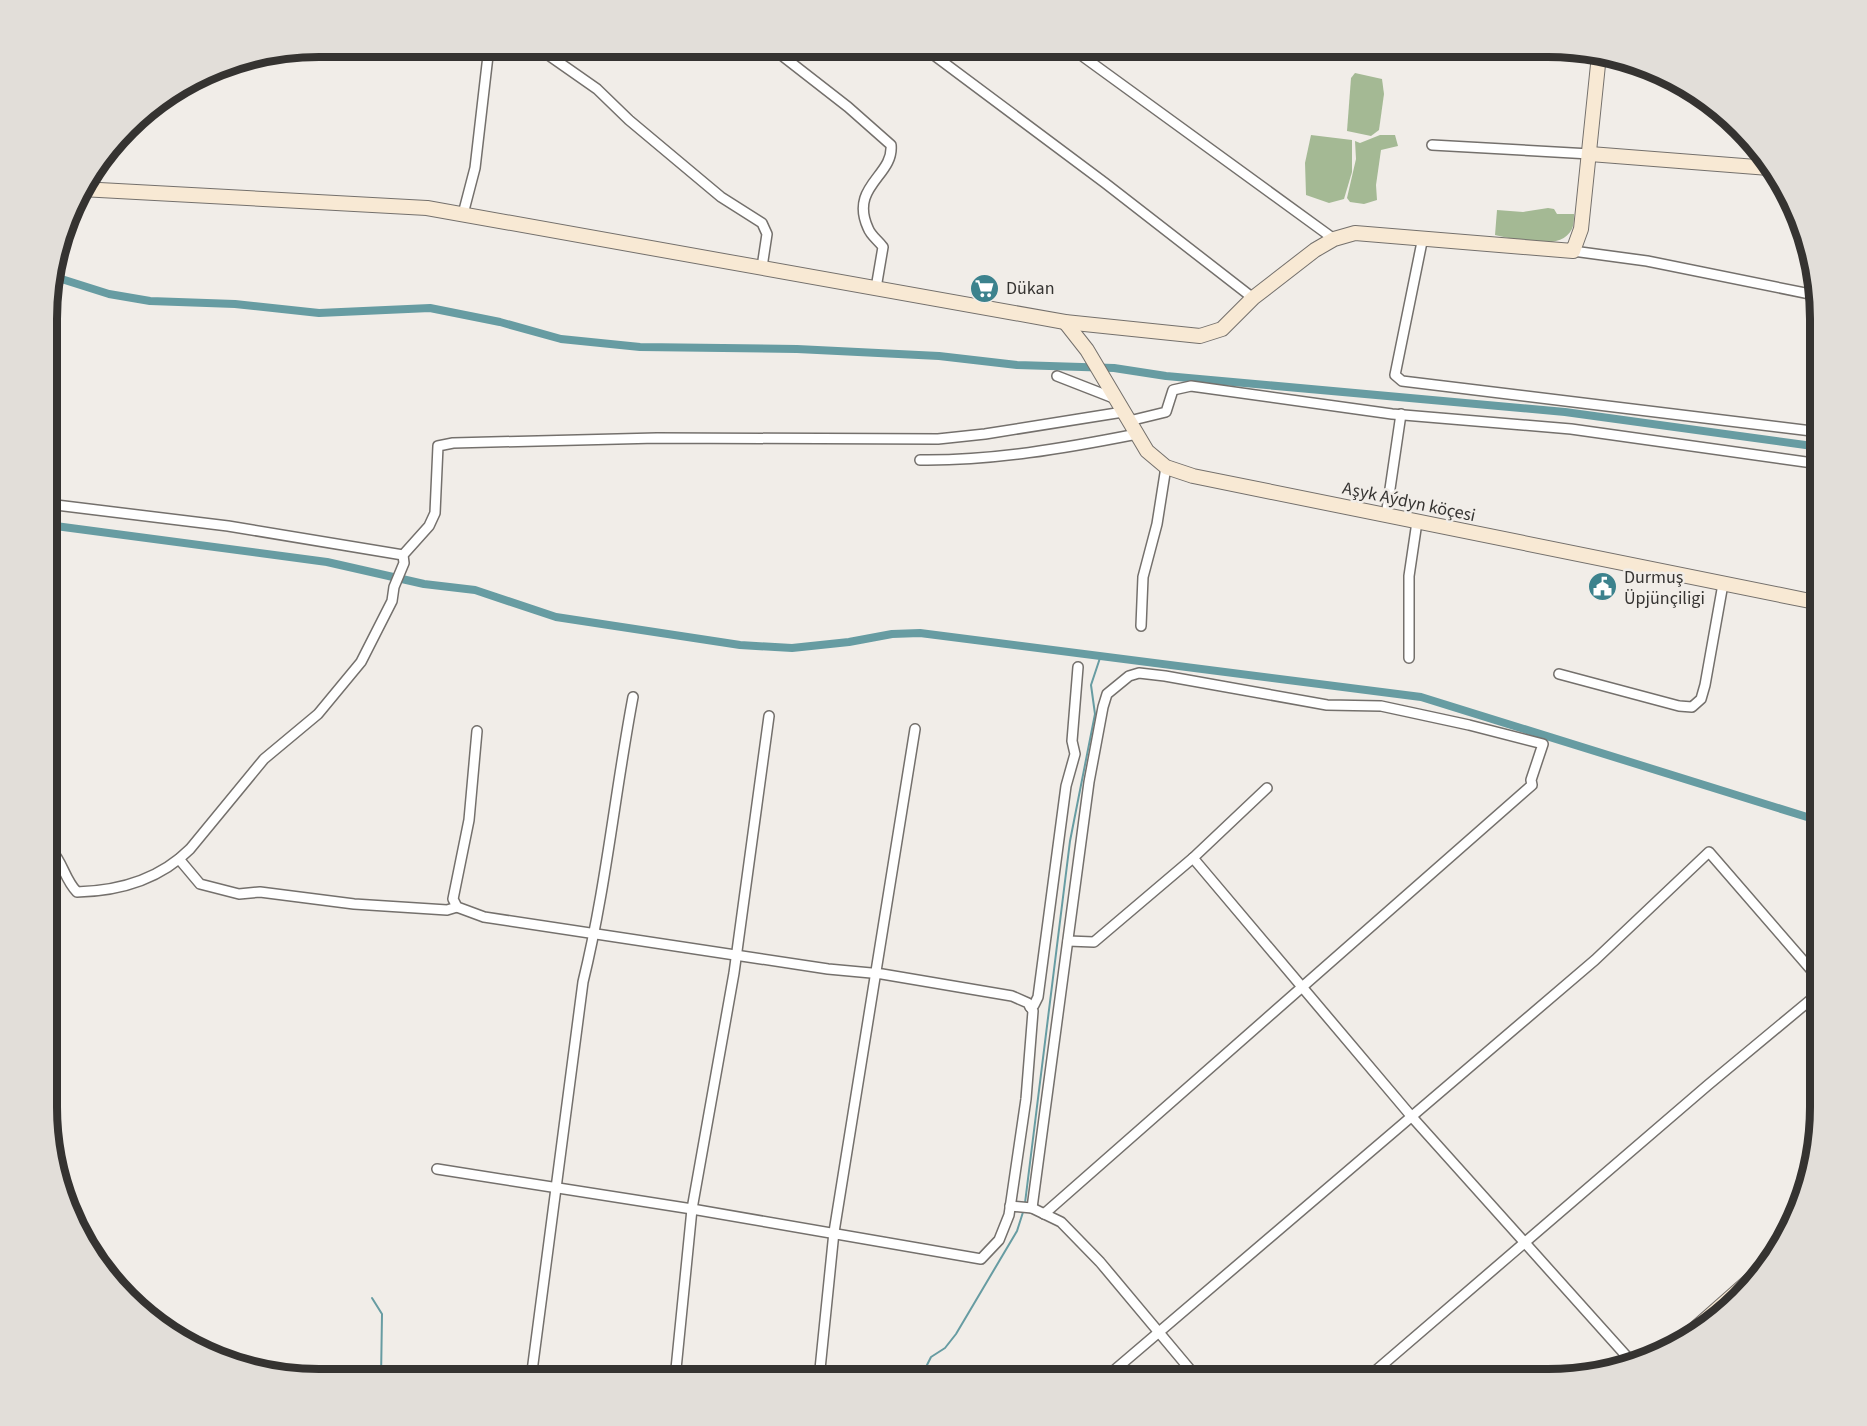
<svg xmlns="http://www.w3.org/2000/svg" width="1867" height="1426" font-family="'Source Sans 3',sans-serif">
<rect width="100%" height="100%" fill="#f1ede8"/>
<g fill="#a4b994">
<path d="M1355 73 1382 79 1384 94 1379 130 1371 136 1347 131 1351 78Z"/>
<path d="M1311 135 1352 140V172L1344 199 1329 203 1306 195 1305 163Z"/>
<path d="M1380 135H1395L1398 146 1381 150 1376 185 1377 200 1364 204 1350 202 1347 198 1356 159 1355 141 1360 143Z"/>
<path d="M1548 208 1554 209 1557 214H1574C1574 218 1574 225 1572 229 1560 253 1515 239 1495 235L1497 210 1523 212Z"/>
</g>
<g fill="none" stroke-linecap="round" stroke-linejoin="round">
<g stroke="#679ca2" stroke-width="2">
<path d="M1025 1203 1070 841 1095 714 1091 685 1101 655"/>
<path d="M372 1298 382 1314 381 1379"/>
<path d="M920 1379 931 1357 945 1348 956 1334 1017 1231 1024 1209"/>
</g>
<g stroke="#679ca2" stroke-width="8">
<path d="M52 276 109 294 150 301 235 304 319 313 430 308 500 322 561 339 640 347 797 349 939 356 1017 365 1114 368 1166 376 1565 412 1820 447"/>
<path d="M48 525 327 562 424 584 475 590 556 617 740 645 792 648 849 642 892 634 920 633 1421 697 1820 821"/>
</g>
<defs>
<g id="street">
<path d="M537 47 597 89 629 120 721 197 762 223 767 234 762 267"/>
<path d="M771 47 848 107 891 145C894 176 849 186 868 228 871 236 878 240 883 247L876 288"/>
<path d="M923 47 1105 183 1253 298"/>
<path d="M1070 47 1334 239"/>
<path d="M1432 145 1590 154"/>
<path d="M463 214 475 168 489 47"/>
<path d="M1423 237 1395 375 1402 381 1820 432"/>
<path d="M1573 251 1647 261 1815 295"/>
<path d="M1057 376 1116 399"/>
<path d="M1129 421 1166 412 1173 390 1191 386 1392 414 1571 429 1820 464"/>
<path d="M920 460C992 461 1066 448 1137 434"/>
<path d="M48 504 228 526 403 555"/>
<path d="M1386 516 1401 414"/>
<path d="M1141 626 1143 577 1157 524 1166 467"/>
<path d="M1409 658V576L1417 522"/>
<path d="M1559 674 1679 706 1692 707 1701 699 1705 685 1723 584"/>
<path d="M1267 788 1193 858 1412 1117 1630 1360"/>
<path d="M52 851C63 863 65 880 77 892 119 891 160 879 190 849L264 759 318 714 361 662 392 601 394 587 404 563 403 555 429 526 435 513 438 446 453 443 657 438 938 439 985 434 1123 412"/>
<path d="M179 859 200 884 239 894 260 892 354 904 447 910 457 907"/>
<path d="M1068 941 1094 942 1193 858"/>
<path d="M1030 1007 1034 1005 1038 997 1066 786 1075 754 1072 741 1078 667"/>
<path d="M437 1169 692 1209 981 1259 999 1240 1009 1215 1026 1099 1033 1011 1028 1003 1012 996 882 974 828 969 484 917 457 907 453 899 469 820 477 731"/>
<path d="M1010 1206 1032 1208 1061 1222 1100 1262 1198 1379"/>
<path d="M1032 1208 1089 782 1103 707 1107 694 1129 676 1139 673 1165 676 1327 705 1381 706 1469 725 1543 744 1531 780 1532 785 1044 1214"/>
<path d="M531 1379 583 982C606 888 615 792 633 697"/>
<path d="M675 1379 692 1209 734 973 769 716"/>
<path d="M819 1379 834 1232 915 729"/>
<path d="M1104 1379 1595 960 1709 852 1820 980"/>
<path d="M1366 1379 1708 1085 1820 992"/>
</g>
<g id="secondary">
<path d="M1590 154 1769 168"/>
<path d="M81 189 427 208 1065 322 1200 336 1222 329 1253 298 1315 250 1334 239 1355 233 1573 251 1581 229 1599 55"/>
<path d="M1065 322 1087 350 1147 451 1166 467 1193 476 1820 603"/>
<path d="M1680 1342 1765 1267"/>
</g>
</defs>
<use href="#street" stroke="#74706c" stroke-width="12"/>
<use href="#secondary" stroke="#74706c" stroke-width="16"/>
<use href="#street" stroke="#fff" stroke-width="9"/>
<use href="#secondary" stroke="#f8e9d4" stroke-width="14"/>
</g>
<defs>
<symbol id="supermarket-disc" viewBox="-11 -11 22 22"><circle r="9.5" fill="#3c828d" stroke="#f1ede8"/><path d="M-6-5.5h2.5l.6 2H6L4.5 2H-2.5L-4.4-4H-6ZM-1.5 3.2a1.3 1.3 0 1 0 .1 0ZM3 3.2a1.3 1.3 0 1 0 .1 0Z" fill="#fff"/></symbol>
<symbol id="civic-disc" viewBox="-11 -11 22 22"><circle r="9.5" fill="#3c828d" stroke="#f1ede8"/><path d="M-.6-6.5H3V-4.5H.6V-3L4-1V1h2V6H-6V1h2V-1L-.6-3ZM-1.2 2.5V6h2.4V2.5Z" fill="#fff"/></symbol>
</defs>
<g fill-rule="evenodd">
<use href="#supermarket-disc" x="968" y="272" width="33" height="33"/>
<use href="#civic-disc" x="1586" y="570" width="33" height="33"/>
</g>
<g text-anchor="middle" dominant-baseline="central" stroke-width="5" stroke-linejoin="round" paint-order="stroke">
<g font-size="18" fill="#353331" stroke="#f1ede8" text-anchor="start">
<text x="1006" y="288">Dükan</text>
<text x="1624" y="577">Durmuş<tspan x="1624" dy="21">Üpjünçiligi</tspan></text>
</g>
<g font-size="18" fill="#353331" stroke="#f1ede8">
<text transform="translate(1409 502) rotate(12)">Aşyk Aýdyn köçesi</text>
</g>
</g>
<path d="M0 0H1867V1426H0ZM319 57H1548A262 262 0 0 1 1810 319V1107A262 262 0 0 1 1548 1369H319A262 262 0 0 1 57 1107V319A262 262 0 0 1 319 57Z" fill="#e2ded9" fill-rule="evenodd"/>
<path fill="none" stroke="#353331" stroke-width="8" d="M319 57H1548A262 262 0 0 1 1810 319V1107A262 262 0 0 1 1548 1369H319A262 262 0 0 1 57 1107V319A262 262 0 0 1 319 57Z"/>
</svg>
